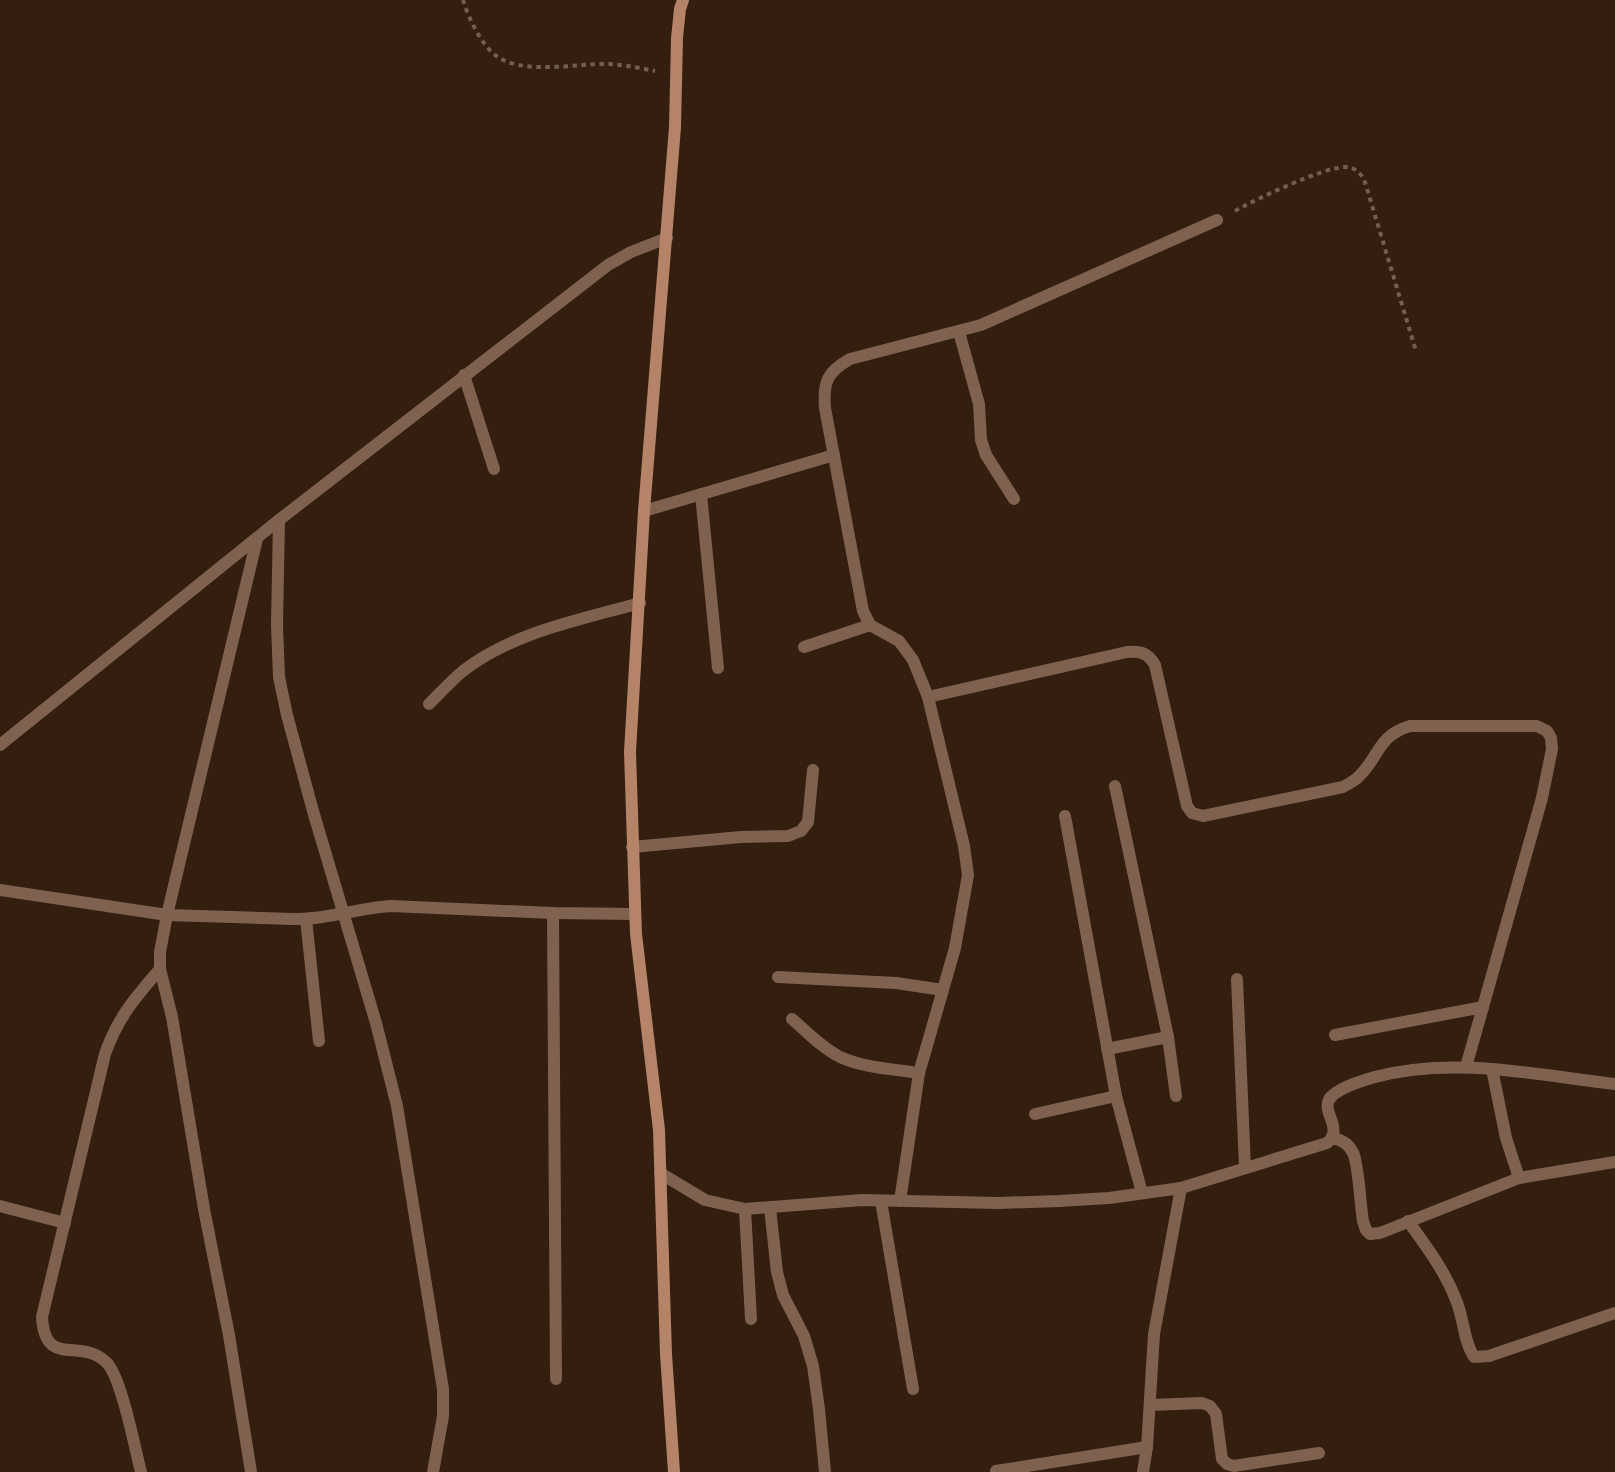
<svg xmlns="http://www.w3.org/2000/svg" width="1615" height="1472" font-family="'DM Sans',sans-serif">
<rect width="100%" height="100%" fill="#331e0f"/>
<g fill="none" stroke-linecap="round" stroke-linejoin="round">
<g stroke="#725f52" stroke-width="4" stroke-dasharray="4.5 4.5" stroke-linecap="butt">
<path d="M463 0C468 17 481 44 495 55 522 76 578 63 609 64 625 65 640 68 655 71"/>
<path d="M1235 211C1256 199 1324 167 1345 167 1355 167 1359 172 1364 179L1416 351"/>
</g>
<g stroke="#7f6150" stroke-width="12">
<path d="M959 332 979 404 981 440 986 455 1014 499"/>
<path d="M464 375 494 469"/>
<path d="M701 494 718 668"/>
<path d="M644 511 834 455"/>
<path d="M279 520 277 625 279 677 287 715 313 811 376 1023 397 1106 443 1389V1416L433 1472"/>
<path d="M804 647 870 625"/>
<path d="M928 697 1127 652C1141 651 1148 653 1155 665L1187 806 1192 813 1203 816 1343 787C1347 785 1352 782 1356 779 1379 760 1376 736 1410 726H1537L1547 731 1551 738 1552 749 1542 798 1466 1067"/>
<path d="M429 704C440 693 451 681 463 671 513 632 580 620 640 603"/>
<path d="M0 745 279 520 608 265 631 252 667 238"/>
<path d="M1115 786 1168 1037 1176 1096"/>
<path d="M1065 816 1116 1096 1142 1193"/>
<path d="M632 847 741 837 788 836 801 831 808 822 813 770"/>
<path d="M0 890 167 915 293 919C326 920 358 908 391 906L553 913 635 914"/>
<path d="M553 913 556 1379"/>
<path d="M306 919 319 1041"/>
<path d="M778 977 896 983 943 990"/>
<path d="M1237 979 1245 1168"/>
<path d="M792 1019C807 1032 822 1048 840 1057 864 1068 894 1069 919 1073"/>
<path d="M1335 1035 1483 1007"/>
<path d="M1107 1049 1168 1037"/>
<path d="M1492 1069 1506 1138 1519 1178"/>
<path d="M1035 1114 1116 1096"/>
<path d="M1333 1138C1343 1140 1350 1145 1354 1155 1359 1171 1360 1202 1363 1221L1366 1230 1370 1234 1380 1233 1519 1178 1615 1162"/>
<path d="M660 1173 705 1200 745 1209 862 1200 999 1203 1059 1201 1109 1198 1181 1188 1327 1143C1346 1127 1316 1109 1333 1095 1344 1086 1361 1081 1375 1077 1454 1056 1536 1075 1615 1084"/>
<path d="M881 1201 913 1389"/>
<path d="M900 1201 919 1073 955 948 968 875 964 846 928 697 913 660 899 641 870 625 863 611 825 408C823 382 827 372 850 359L981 325 1217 220"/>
<path d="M0 1206 65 1223"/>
<path d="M770 1208 777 1272 783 1295 804 1336 813 1366 819 1409 825 1472"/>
<path d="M745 1209 751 1319"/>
<path d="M1408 1221C1426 1246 1445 1271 1456 1300 1464 1318 1463 1340 1474 1357L1489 1356 1615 1313"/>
<path d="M1150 1405 1202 1403 1210 1406 1216 1414 1222 1459 1227 1464 1234 1466 1319 1453"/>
<path d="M996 1471 1147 1447"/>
<path d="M141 1472C135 1449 121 1375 106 1362 80 1337 45 1369 42 1317L105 1054C118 1017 135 998 160 969"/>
<path d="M251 1472 229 1335 204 1209 172 1017 160 969V952L167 915 257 539"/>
<path d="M1143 1472 1147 1447 1154 1334 1181 1188"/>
</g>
<path stroke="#b48368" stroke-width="12" d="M674 1472 666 1354 659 1130 636 934 630 752 644 511 675 127 677 38 680 9 683 0"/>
</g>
</svg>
